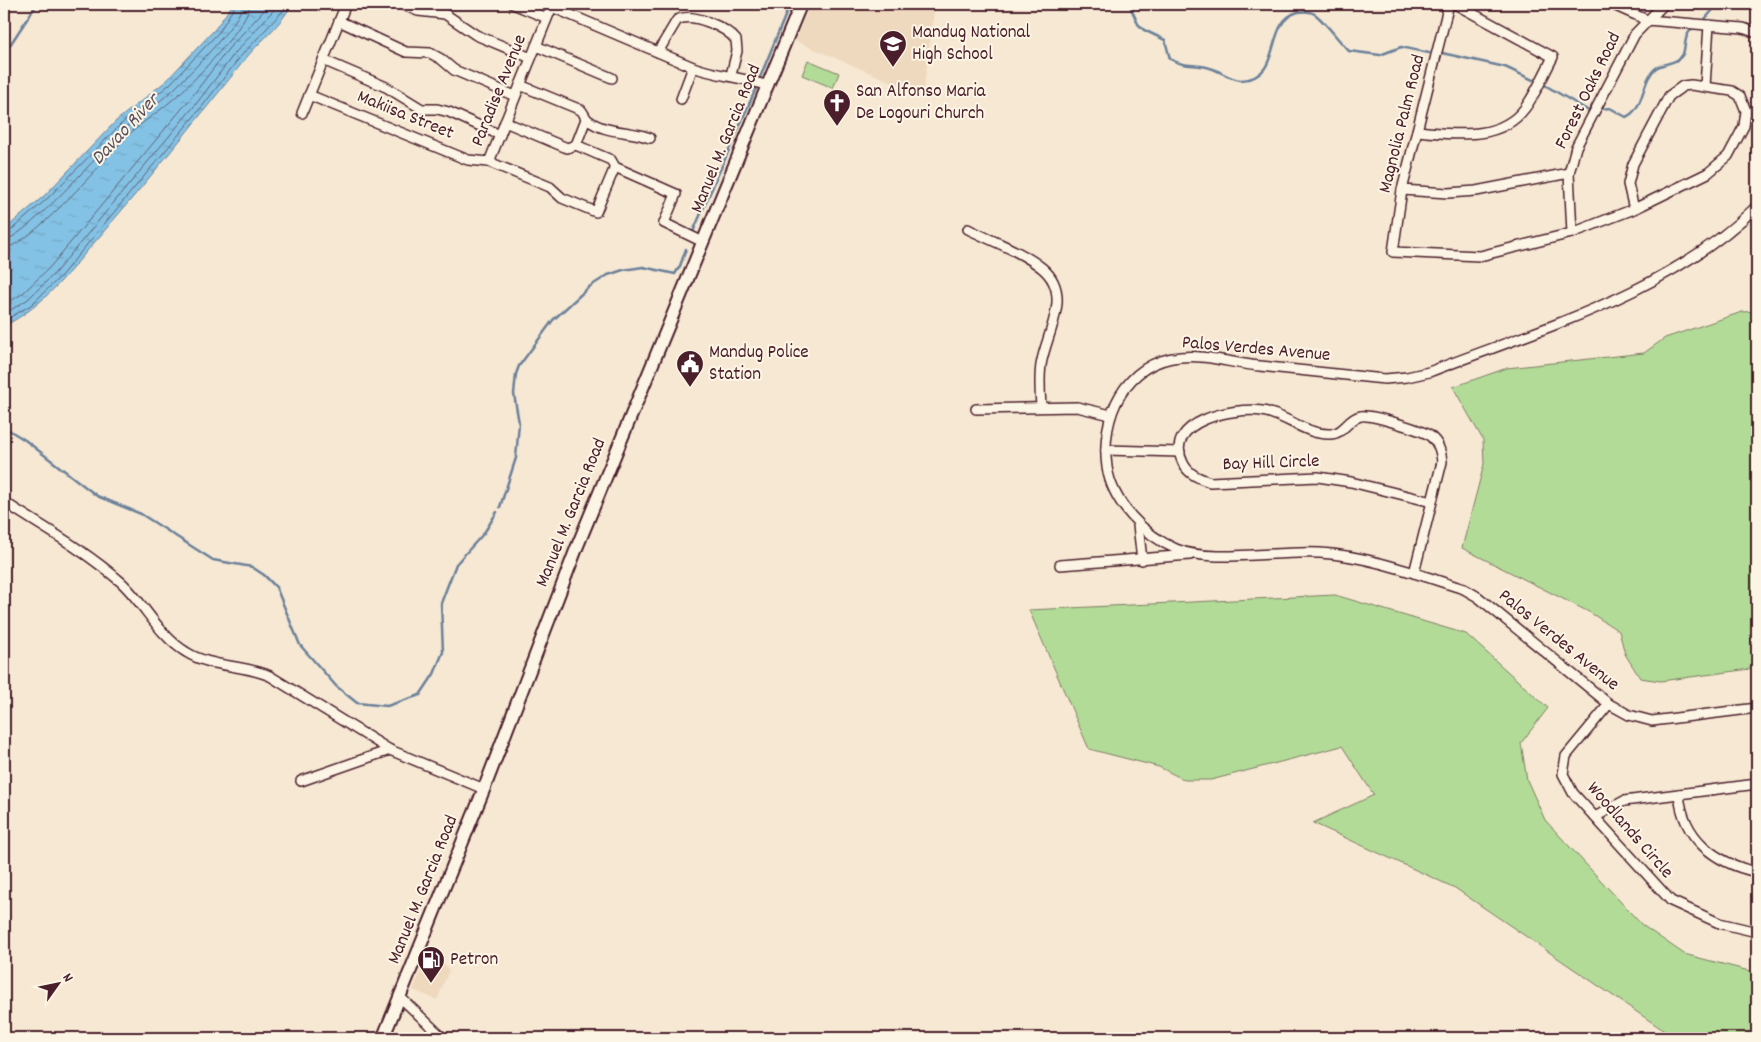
<svg xmlns="http://www.w3.org/2000/svg" width="1761" height="1042" font-family="Dekko,sans-serif">
<defs>
<pattern id="industrial-grid" width="8" height="8" patternUnits="userSpaceOnUse" patternTransform="scale(1.25)"><rect width="8" height="8" fill="#eed9be"/><path d="M0 4h8M4 0v8" fill="none" stroke="#cebaa3"/></pattern>
<pattern id="water-ripples" width="26" height="14" patternUnits="userSpaceOnUse" patternTransform="scale(1.25)"><rect width="26" height="14" fill="#83c2e4"/><path d="M2 4q2-2 4 0t4 0M15 11q2-2 4 0t4 0" fill="none" stroke="#73a6c4"/></pattern>
</defs>
<rect width="100%" height="100%" fill="#f6e8d3"/>
<filter id="ink" filterUnits="userSpaceOnUse"><feTurbulence type="fractalNoise" baseFrequency=".02" numOctaves="2"/><feDisplacementMap in="SourceGraphic" scale="10" xChannelSelector="R" yChannelSelector="G"/><feConvolveMatrix kernelMatrix="1 2 1 2 8 2 1 2 1" color-interpolation-filters="sRGB"/></filter>
<g filter="url(#ink)">
<g fill="#eed9be">
<path d="M810 4H935L923 95 795 41Z"/>
<path d="M429 952 435 954 449 970 437 1000 413 990Z"/>
</g>
<path fill="url(#industrial-grid)" d="M406 1029 427 1038H402Z"/>
<g fill="#b2db98" stroke="#7e7d62">
<path d="M808 60 839 73 833 88 802 75Z"/>
<path d="M1757 311V668L1661 681 1640 678 1625 654 1619 631 1589 612 1462 548 1484 464 1483 440 1453 387 1507 368 1644 353 1665 338 1742 312Z"/>
<path d="M1335 595 1466 634 1548 708 1521 743 1527 780 1545 820 1642 925 1684 954 1757 973V1038H1675L1455 888 1313 823 1374 795 1342 746 1211 780H1185L1159 767 1089 749 1029 610Z"/>
</g>
<path fill="url(#water-ripples)" stroke="#6c819a" d="M233 4H292C280 27 258 42 243 62 196 121 149 179 100 236 70 270 46 305 4 326V230L45 195 116 121 166 81 215 29Z"/>
<g fill="none" stroke-linecap="round" stroke-linejoin="round">
<g stroke="#616075" stroke-width="1">
<path d="M4 234 9 232 48 198 120 125 170 84 219 32 236 4"/>
<path d="M4 240C25 239 104 148 123 130 139 115 158 104 174 89 188 75 242 21 243 4"/>
<path d="M4 248C30 247 106 158 127 136 143 121 162 110 178 95 194 81 249 24 250 4"/>
<path d="M4 305 22 294 50 267 190 99 229 48 270 4"/>
<path d="M4 314 27 300 55 273 196 104 235 53 279 4"/>
<path d="M4 321 31 305 60 277 201 108 240 57 282 12 286 4"/>
</g>
<g stroke="#6c819a" stroke-width="2.5">
<path d="M1125 4 1130 6 1138 24 1144 30 1165 40 1170 59C1186 68 1195 63 1210 68 1221 71 1230 80 1242 80 1284 78 1263 22 1298 12 1304 11 1311 11 1316 15 1328 25 1338 40 1349 51L1380 55 1401 47 1429 53"/>
<path d="M1705 19 1718 4"/>
<path d="M1442 53 1505 67 1533 80"/>
<path d="M4 54 37 4"/>
<path d="M759 80 790 4"/>
<path d="M1543 84 1589 111"/>
<path d="M1601 109 1610 108 1626 117C1645 109 1641 80 1656 68 1665 62 1678 64 1683 54 1686 45 1684 35 1692 29"/>
<path d="M692 234 757 86"/>
<path d="M4 427 25 440 97 496 141 514 213 560 252 567 264 575 276 587 300 645 336 686 357 703 387 706 420 695 434 674 443 652 441 603 456 564 484 533 497 512"/>
<path d="M500 507 516 458 519 423 514 394 516 374 519 366 553 320 589 287 608 275 623 270 643 267 675 274 680 266 686 249"/>
</g>
<defs>
<g id="minor">
<path d="M401 4 418 11 445 14 476 35 531 58"/>
<path d="M513 4 547 18"/>
<path d="M1449 4 1402 190 1393 252 1480 256 1572 233 1634 209 1708 173 1728 156 1744 126 1746 111 1740 96 1732 91 1691 85 1683 86 1669 96 1633 164 1628 184 1634 209"/>
<path d="M1611 4 1647 20 1743 28 1757 33"/>
<path d="M552 7 693 67C717 76 743 77 768 86"/>
<path d="M339 21 406 52 430 53 441 59 454 70 515 96"/>
<path d="M536 46 612 78"/>
<path d="M658 52 677 20C692 12 726 27 736 40L737 51 731 75"/>
<path d="M323 60 386 87 422 109H437L449 112 500 135"/>
<path d="M520 85 581 110C584 113 585 118 588 120 606 134 630 130 650 138"/>
<path d="M1705 86 1709 25"/>
<path d="M309 95 468 160 489 162 550 187 562 198 596 212 615 167"/>
<path d="M681 99 693 67"/>
<path d="M302 113 346 4"/>
<path d="M505 122 567 148 576 145"/>
<path d="M1417 131C1453 134 1500 142 1525 108 1536 93 1544 74 1553 57L1455 4"/>
<path d="M576 145 611 160 615 167 676 194 664 223 703 242"/>
<path d="M576 145 586 119"/>
<path d="M489 162 553 4"/>
<path d="M1402 190 1448 193 1476 191 1569 173"/>
<path d="M1757 206C1669 293 1542 328 1429 372L1407 377 1385 379C1343 375 1301 370 1260 366 1234 364 1206 354 1180 357 1125 362 1100 417 1107 467 1112 502 1144 535 1176 549 1211 564 1279 550 1320 553 1369 556 1417 574 1464 589L1478 597 1609 704 1629 715 1652 721 1757 708"/>
<path d="M968 229C992 241 1021 251 1042 268 1074 294 1046 333 1041 365 1039 379 1040 392 1041 407"/>
<path d="M1572 233 1569 173 1576 147 1635 34 1664 4"/>
<path d="M976 409 1077 407 1111 415"/>
<path d="M1106 450 1180 452"/>
<path d="M4 502C43 527 86 551 121 582 144 603 159 636 186 652 211 668 243 664 270 676L390 750 484 789"/>
<path d="M1138 525 1142 560"/>
<path d="M1060 565 1190 555"/>
<path d="M1414 573 1442 462C1441 452 1439 443 1430 436 1423 430 1370 414 1361 416 1348 418 1344 434 1330 434 1305 435 1285 414 1262 411 1234 407 1162 421 1183 463 1189 475 1199 478 1210 482L1318 477 1351 482 1432 502"/>
<path d="M1609 704 1566 756 1563 774 1573 793 1671 901 1719 923 1757 932"/>
<path d="M301 781 390 750"/>
<path d="M1679 794C1683 839 1715 863 1757 872"/>
<path d="M1595 817 1624 801 1757 784"/>
<path d="M400 997 443 1038"/>
</g>
<path id="major" d="M383 1038 484 789 577 547 801 4"/>
</defs>
<use href="#minor" stroke="#4a1f2b" stroke-width="12"/>
<use href="#major" stroke="#4a1f2b" stroke-width="15"/>
<use href="#minor" stroke="#fcf5e5" stroke-width="9"/>
<use href="#major" stroke="#fcf5e5" stroke-width="11"/>
</g>
</g>
<defs>
<symbol id="school-pin" viewBox="-11 -11 22 30"><path d="M0 17L-7.5 6A9.5 9.5 0 1 1 7.5 6Z" fill="#4a1f2b" stroke="#fcf5e5"/><path d="M0-5L7-2L0 1L-7-2ZM-4 1L0 2.5L4 1V4Q0 6-4 4Z" fill="#fff"/></symbol>
<symbol id="church-pin" viewBox="-11 -11 22 30"><path d="M0 17L-7.5 6A9.5 9.5 0 1 1 7.5 6Z" fill="#4a1f2b" stroke="#fcf5e5"/><path d="M-1.2-6h2.4v3.5h3.3v2.4h-3.3V6h-2.4V-.1h-3.3v-2.4h3.3Z" fill="#fff"/></symbol>
<symbol id="civic-pin" viewBox="-11 -11 22 30"><path d="M0 17L-7.5 6A9.5 9.5 0 1 1 7.5 6Z" fill="#4a1f2b" stroke="#fcf5e5"/><path d="M-.6-6.5H3V-4.5H.6V-3L4-1V1h2V6H-6V1h2V-1L-.6-3ZM-1.2 2.5V6h2.4V2.5Z" fill="#fff"/></symbol>
<symbol id="fuel-pin" viewBox="-11 -11 22 30"><path d="M0 17L-7.5 6A9.5 9.5 0 1 1 7.5 6Z" fill="#4a1f2b" stroke="#fcf5e5"/><path d="M-5.5-6h7V0h2V4h1.3V-2.5L3-4.5l.8-.8L6-3V5H2.5V1h-1V6h-7ZM-4.2-4.7v3.2H.2V-4.7Z" fill="#fff"/></symbol>
</defs>
<g fill-rule="evenodd">
<use href="#school-pin" x="877" y="28" width="32" height="43"/>
<use href="#church-pin" x="821" y="87" width="32" height="43"/>
<use href="#civic-pin" x="674" y="348" width="32" height="43"/>
<use href="#fuel-pin" x="415" y="944" width="32" height="43"/>
</g>
<g text-anchor="middle" dominant-baseline="central" stroke-width="4" stroke-linejoin="round" paint-order="stroke">
<g font-size="19" fill="#4a1f2b" stroke="#fcf5e5" text-anchor="start">
<text x="912" y="33">Mandug National<tspan x="912" dy="22">High School</tspan></text>
<text x="856" y="92">San Alfonso Maria<tspan x="856" dy="22">De Logouri Church</tspan></text>
<text x="709" y="353">Mandug Police<tspan x="709" dy="22">Station</tspan></text>
<text x="450" y="960">Petron</text>
</g>
<g font-size="19" fill="#4a1f2b" stroke="#fcf5e5">
<text transform="translate(500 91) rotate(-68)">Paradise Avenue</text>
<text transform="translate(1589 91) rotate(-64)">Forest Oaks Road</text>
<text transform="translate(405 116) rotate(22)">Makiisa Street</text>
<text transform="translate(1403 124) rotate(-76)">Magnolia Palm Road</text>
<text transform="translate(727 139) rotate(-68)">Manuel M. Garcia Road</text>
<text transform="translate(1256 350) rotate(5)">Palos Verdes Avenue</text>
<text transform="translate(1271 464) rotate(-2)">Bay Hill Circle</text>
<text transform="translate(572 513) rotate(-68)">Manuel M. Garcia Road</text>
<text transform="translate(1558 641) rotate(39)">Palos Verdes Avenue</text>
<text transform="translate(1629 831) rotate(49)">Woodlands Circle</text>
<text transform="translate(424 890) rotate(-68)">Manuel M. Garcia Road</text>
</g>
<g font-size="20" font-style="italic" fill="#5b5062" stroke="#fcf5e5">
<text transform="translate(126 130) rotate(-47)">Davao River</text>
</g>
</g>
<rect width="1761" height="1042" fill="none" stroke="#fcf5e5" stroke-width="20"/>
<rect x="10" y="10" width="1741" height="1022" fill="none" stroke="#4a1f2b" stroke-width="2" filter="url(#ink)"/>
<g transform="translate(58 984) rotate(57)" stroke="#fcf5e5" stroke-width="4" paint-order="stroke">
<path d="M0-4L9 19L0 12L-9 19Z" fill="#4a1f2b"/>
<text y="-8" font-size="14" font-weight="bold" text-anchor="middle" fill="#4a1f2b">N</text>
</g>
</svg>
